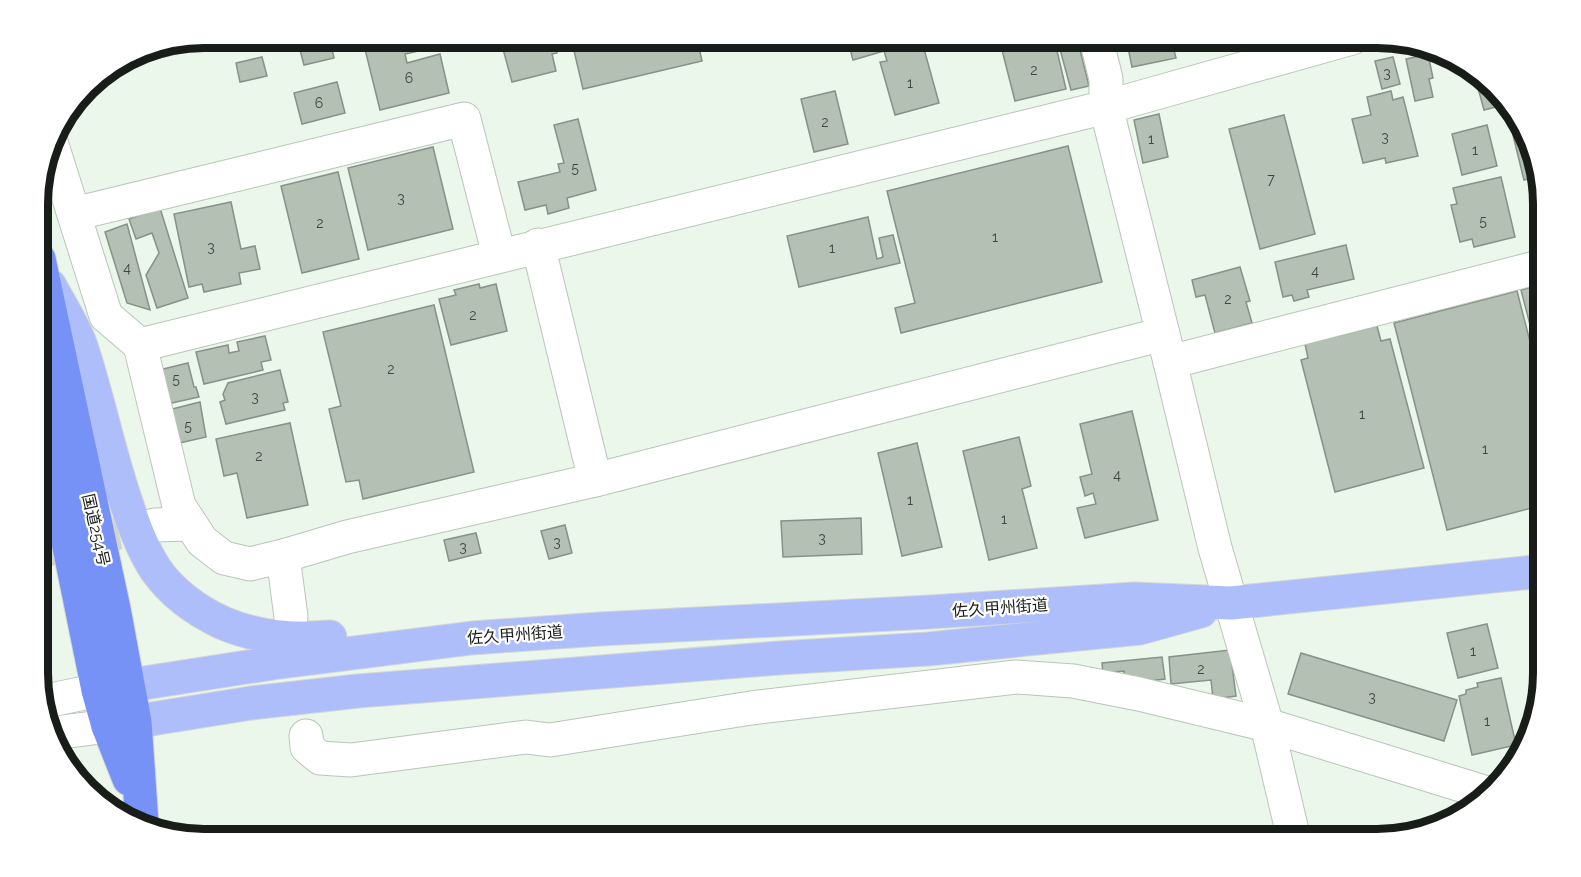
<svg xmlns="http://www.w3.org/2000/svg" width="1581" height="877" font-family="Raleway,'Noto Sans JP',sans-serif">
<rect width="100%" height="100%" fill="#ecf7ec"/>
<g fill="#b5c0b5" stroke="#879187" stroke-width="1.5">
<path d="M376 38H435L437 47 405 54 407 63 440 54 449 93 380 110 363 41Z"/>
<path d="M500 38H553L557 53 552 54 556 71 512 82Z"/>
<path d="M571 38H697L702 61 583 89Z"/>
<path d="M847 38H921L939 103 895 115 880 62 887 61 884 51 853 60Z"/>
<path d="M1054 38 1066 89 1015 101 1002 50Z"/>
<path d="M1057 38H1077L1089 86 1071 90Z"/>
<path d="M1126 38H1171L1176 58 1132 67Z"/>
<path d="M1211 38H1244L1212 44Z"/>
<path d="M330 40 334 58 304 65 299 46Z"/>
<path d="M1428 54 1433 78 1429 79 1433 97 1415 101 1406 59Z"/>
<path d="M262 57 267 76 240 82 236 63Z"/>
<path d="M1393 57 1400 84 1382 89 1375 61Z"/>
<path d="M1474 73 1507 104 1484 110Z"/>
<path d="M337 82 345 113 302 124 294 93Z"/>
<path d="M835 91 848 144 814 152 801 99Z"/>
<path d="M1391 91 1393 100 1403 97 1418 156 1386 163 1385 158 1363 163 1352 119 1371 115 1367 97Z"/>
<path d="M1516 113 1538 177 1524 180 1508 115Z"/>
<path d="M1159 114 1168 157 1143 163 1134 120Z"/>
<path d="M1284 115 1315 234 1260 249 1229 129Z"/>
<path d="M578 119 596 190 567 198 569 208 548 214 546 205 525 210 518 182 560 172 558 164 564 163 554 125Z"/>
<path d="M1487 125 1497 166 1462 175 1452 134Z"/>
<path d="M1068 146 1102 282 901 333 895 308 915 303 887 191Z"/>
<path d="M433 147 453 229 368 250 348 168Z"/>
<path d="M338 172 359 259 302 273 281 186Z"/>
<path d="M1501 177 1515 237 1474 247 1472 239 1460 242 1451 205 1457 204 1453 188Z"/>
<path d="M231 202 241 249 255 246 260 269 239 273 241 284 204 292 202 284 189 287 174 214Z"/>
<path d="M160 208 188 298 157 308 146 275 159 253 152 233 136 239 129 219Z"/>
<path d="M868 217 877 259 883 257 879 238 893 235 900 263 799 287 787 236Z"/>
<path d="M127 224 150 310 127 303 105 232Z"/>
<path d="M1346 245 1354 279 1307 290 1309 297 1294 301 1292 295 1283 297 1275 262Z"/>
<path d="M1240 267 1250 301 1246 302 1252 323 1215 333 1205 295 1196 297 1192 280Z"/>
<path d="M479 284 480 288 496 284 507 331 451 345 439 299 456 295 454 290Z"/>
<path d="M1543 284V375L1521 290Z"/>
<path d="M1517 291 1543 392V505L1447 530 1394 323Z"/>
<path d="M434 305 474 472 363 499 359 480 346 482 329 409 341 406 323 332Z"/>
<path d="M1377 326 1381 341 1390 339 1424 468 1335 492 1301 360 1308 358 1305 344Z"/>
<path d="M265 336 271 360 261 362 263 370 204 384 196 352 228 345 229 353 239 351 237 342Z"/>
<path d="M188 363 194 387H196L199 397 167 404 159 370Z"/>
<path d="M280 370 288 402 283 403 285 410 226 424 220 402 225 400 223 394 228 383Z"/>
<path d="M200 402 206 437 175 444 168 410Z"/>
<path d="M1132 411 1158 520 1085 538 1077 508 1096 504 1093 493 1085 496 1080 477 1092 474 1080 424Z"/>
<path d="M290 423 308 505 247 518 237 473 224 476 216 439Z"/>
<path d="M1019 437 1031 486 1022 489 1037 548 989 560 963 451Z"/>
<path d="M917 443 942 547 902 556 878 453Z"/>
<path d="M861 518 862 554 783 557 781 521Z"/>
<path d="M565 525 572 553 549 559 541 531Z"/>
<path d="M476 533 481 553 449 561 444 540Z"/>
<path d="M1487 624 1498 668 1458 678 1447 633Z"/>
<path d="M1230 650 1236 696 1213 699 1211 680 1171 684 1169 657Z"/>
<path d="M1301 653 1457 700 1444 741 1288 694Z"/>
<path d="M1162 657 1165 679 1140 682 1139 677 1124 679V671L1103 673 1102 663Z"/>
<path d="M1501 678 1516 745 1472 755 1459 696 1466 694V690L1478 687 1477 683Z"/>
</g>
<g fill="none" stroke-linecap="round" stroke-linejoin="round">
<g stroke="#ccd6cc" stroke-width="33" stroke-dasharray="33 16" stroke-linecap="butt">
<path d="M39 552 154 525"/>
<path d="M293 633 306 736"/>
</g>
<defs>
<g id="minor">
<path d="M1096 38 1106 79V107L1170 362 1215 548 1267 725 1294 839"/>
<path d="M51 142 106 316 140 345 179 506 202 541 224 558 250 564 283 556 347 537 595 480 1163 334"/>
<path d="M74 214 464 119 499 255"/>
<path d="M538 245 595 480"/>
<path d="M140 345 1106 107 1352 38"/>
<path d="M1170 362 1543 266"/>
<path d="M154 525 189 524"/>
<path d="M283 556 291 617"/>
<path d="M42 702 98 690"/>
<path d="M54 733 108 726"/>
<path d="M306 736 307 747 320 758 351 760 526 737 550 740 751 708 1016 677 1073 681 1139 694 1267 725 1487 793"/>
</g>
<g id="major">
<path d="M50 286C60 305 74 326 81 346 98 397 108 449 125 499 133 523 142 549 156 570 173 594 197 611 223 623 258 638 293 640 330 637"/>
<path d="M99 690 273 663 472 638 600 629 930 612 1134 599 1231 603 1543 571"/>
<path d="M108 726 251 703 358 691 779 658 928 649 1140 628 1201 611"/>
</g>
<g id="highway">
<path d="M39 259 114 609 135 722 142 823"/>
<path d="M39 399 98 690 108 726 129 779"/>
</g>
</defs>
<use href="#minor" stroke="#bac5ba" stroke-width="35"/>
<use href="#major" stroke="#d6d6d6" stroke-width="35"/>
<use href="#highway" stroke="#d6d6d6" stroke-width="35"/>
<use href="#minor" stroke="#fff" stroke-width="33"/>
<use href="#major" stroke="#adbefa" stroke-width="33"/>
<use href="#highway" stroke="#7692f7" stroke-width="33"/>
<defs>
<path id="rail" d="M115 66 229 38"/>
</defs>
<use href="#rail" stroke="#8b938b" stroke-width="7"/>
<use href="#rail" stroke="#fff" stroke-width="4.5" stroke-dasharray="14" stroke-linecap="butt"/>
</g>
<g text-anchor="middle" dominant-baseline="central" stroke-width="4.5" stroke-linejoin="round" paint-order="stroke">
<g font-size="14" fill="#404640">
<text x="1034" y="70">2</text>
<text x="1387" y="73">3</text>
<text x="409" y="78">6</text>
<text x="910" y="83">1</text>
<text x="319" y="103">6</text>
<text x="825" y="122">2</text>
<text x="1385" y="137">3</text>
<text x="1151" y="139">1</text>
<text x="1475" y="150">1</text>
<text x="575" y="168">5</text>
<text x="1271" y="179">7</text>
<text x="401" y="198">3</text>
<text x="1483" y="221">5</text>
<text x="320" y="223">2</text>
<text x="995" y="237">1</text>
<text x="211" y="247">3</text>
<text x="832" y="248">1</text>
<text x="127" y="268">4</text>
<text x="1315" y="271">4</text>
<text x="1228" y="299">2</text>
<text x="473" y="315">2</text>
<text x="391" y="369">2</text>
<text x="176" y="379">5</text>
<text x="255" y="397">3</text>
<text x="1362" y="414">1</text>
<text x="188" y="426">5</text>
<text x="1485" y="449">1</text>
<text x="259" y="456">2</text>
<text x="1117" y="475">4</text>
<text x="910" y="500">1</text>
<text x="1004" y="519">1</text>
<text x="822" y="538">3</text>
<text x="557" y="542">3</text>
<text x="463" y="547">3</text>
<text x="1473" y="651">1</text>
<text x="1201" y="669">2</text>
<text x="1372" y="697">3</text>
<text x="1487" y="721">1</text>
</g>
<g font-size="16" fill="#191d19" stroke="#fff">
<text transform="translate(96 530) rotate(77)">国道254号</text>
<text transform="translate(1000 608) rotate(-4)">佐久甲州街道</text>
<text transform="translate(515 635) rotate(-4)">佐久甲州街道</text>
</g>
</g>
<path d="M0 0H1581V877H0ZM204 48H1377A156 156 0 0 1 1533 204V673A156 156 0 0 1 1377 829H204A156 156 0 0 1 48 673V204A156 156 0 0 1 204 48Z" fill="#fff" fill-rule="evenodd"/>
<path fill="none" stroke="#191d19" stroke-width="8" d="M204 48H1377A156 156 0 0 1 1533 204V673A156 156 0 0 1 1377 829H204A156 156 0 0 1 48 673V204A156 156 0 0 1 204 48Z"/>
</svg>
